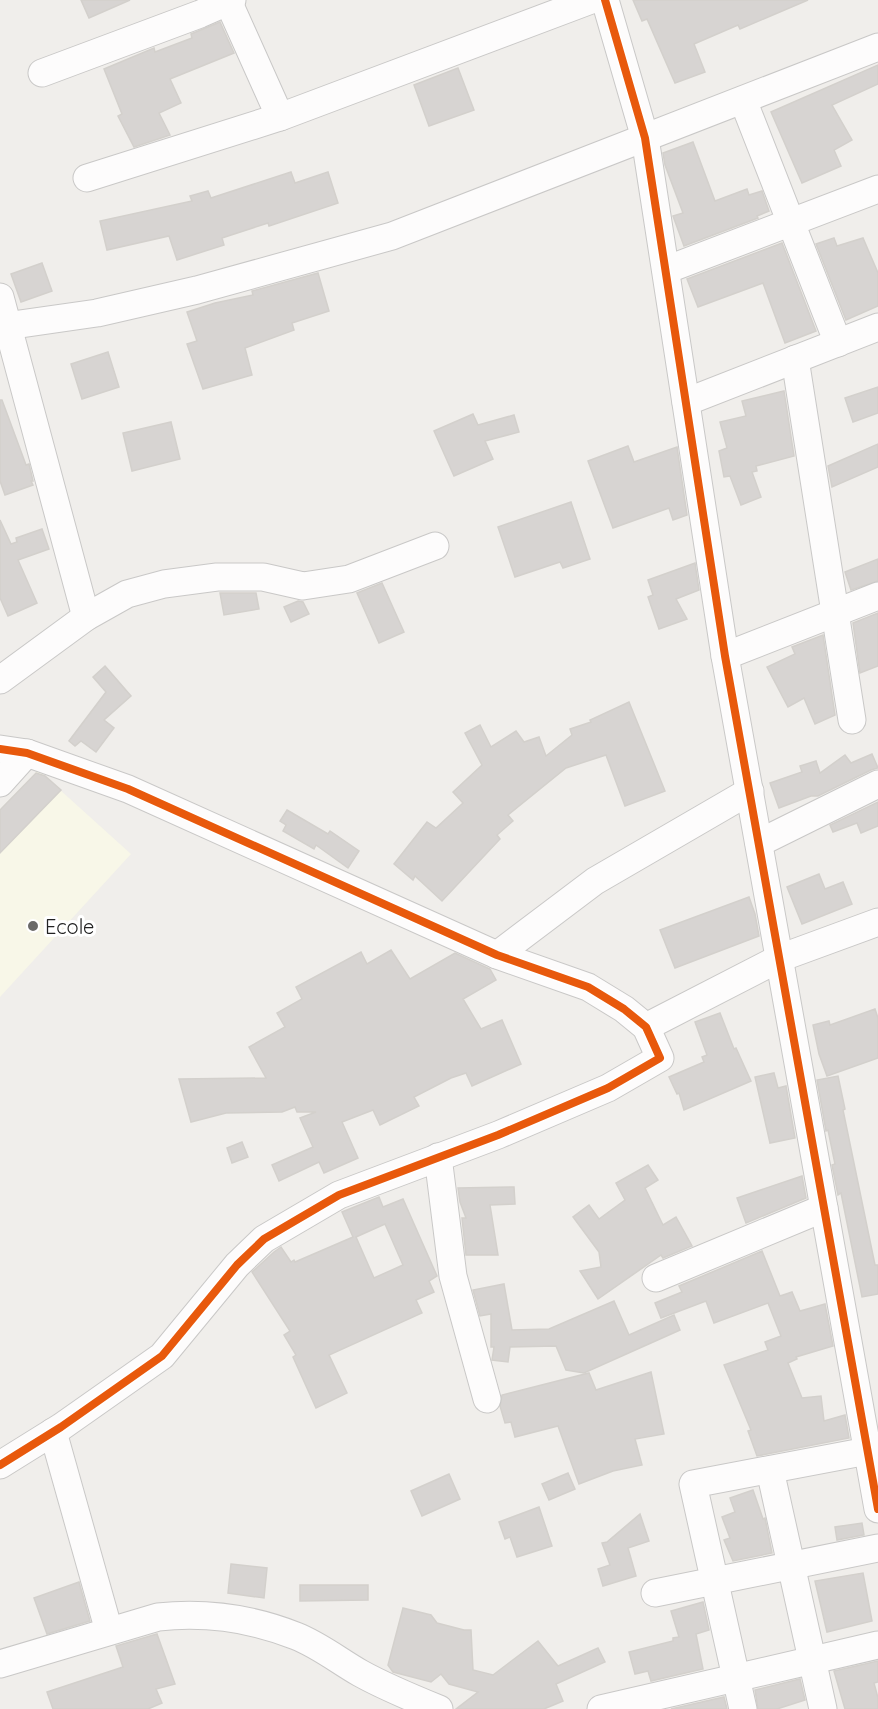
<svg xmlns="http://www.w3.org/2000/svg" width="878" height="1709" font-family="Quicksand,sans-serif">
<rect width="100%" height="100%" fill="#f0eeeb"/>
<path fill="#f8f7e8" d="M38 770 131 854 0 997V810Z"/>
<g fill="#d7d4d2" stroke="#d3d0cc" stroke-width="1.5" fill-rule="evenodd">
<path d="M81 0H130L89 18Z"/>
<path d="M633 0H808L740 29 738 25 694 44 705 72 675 83 647 19 642 21Z"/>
<path d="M220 22 234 53 170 79 181 103 159 113 170 135 134 147 118 116 122 114 104 69 154 48 155 52 192 38 191 34Z"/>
<path d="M878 65V84L832 105 852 140 834 150 841 166 802 183 771 112Z"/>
<path d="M458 68 474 110 429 126 414 85Z"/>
<path d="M693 142 715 201 747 189 749 195 762 191 769 211 757 216 758 218 684 246 673 216 683 213 665 165 663 153Z"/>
<path d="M291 172 295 183 328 172 338 203 269 226 268 223 222 238 224 245 177 260 169 236 107 250 100 221 192 201 190 196 208 191 211 198Z"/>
<path d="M834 238 837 246 863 238 878 273V306L846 320 816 244Z"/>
<path d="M782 243 816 331 785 343 763 283 698 307 687 279Z"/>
<path d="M42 263 52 291 21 302 11 274Z"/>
<path d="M318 273 329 311 292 323 294 330 245 348 252 375 203 389 187 344 197 341 187 312 215 303 253 295 252 291Z"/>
<path d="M108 352 119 387 82 399 71 364Z"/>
<path d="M878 387V413L853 422 845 398Z"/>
<path d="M784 391 794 456 756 466 757 471 752 472 761 497 741 505 730 476 724 477 719 451 727 448 720 422 746 416 742 401Z"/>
<path d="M0 400H2L26 465 29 464 33 481H31L33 485 5 495 0 481Z"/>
<path d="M473 414 478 425 514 415 519 432 485 441 493 459 454 476 434 431Z"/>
<path d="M171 422 180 459 132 471 123 433Z"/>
<path d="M878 444V467L832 487 828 466Z"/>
<path d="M628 446 634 462 677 447 687 515 673 520 669 508 613 528 588 461Z"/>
<path d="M571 502 590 559 563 568 560 562 515 577 498 527Z"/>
<path d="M0 520 11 544 17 542 16 538 42 529 49 549 18 560 37 603 8 616 0 598Z"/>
<path d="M878 559V581L851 590 845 572Z"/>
<path d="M695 563 699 590 676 599 687 619 659 629 648 597 653 595 648 580Z"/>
<path d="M382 583 404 632 379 643 357 593Z"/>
<path d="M220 593H256L259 609 224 615Z"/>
<path d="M298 601 303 602 309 614 291 622 284 607Z"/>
<path d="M878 613V666L860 673 853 623Z"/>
<path d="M823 635 835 715 815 724 804 698 788 707 767 667 795 654 792 647Z"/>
<path d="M105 666 131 696 104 720 114 728 96 752 81 741 75 746 69 741 106 692 93 677Z"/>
<path d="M629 702 665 791 625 806 606 755 566 768 508 815 513 821 497 835 500 839 442 901 415 876 413 880 394 864 427 822 436 828 463 803 453 792 482 765 465 733 480 725 491 747 516 731 524 742 539 737 546 756 572 735 570 729 591 722 590 720Z"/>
<path d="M872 754 878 768 871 770 818 796H811L779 808 770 783 802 772 800 766 816 761 820 773 845 755 851 763Z"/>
<path d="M36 773 45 776 61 790 0 853V810Z"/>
<path d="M878 802V826L861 833 857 823 833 832 830 825Z"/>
<path d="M287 810 328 834 330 831 359 851 348 868 316 845 314 849 283 831 286 825 280 821Z"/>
<path d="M819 874 825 889 843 882 852 904 802 924 787 887Z"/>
<path d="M749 897 755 914 759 936 675 968 660 930Z"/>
<path d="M391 950 410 979 455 953 490 969 496 980 463 999 481 1029 502 1020 521 1064 472 1086 466 1073 451 1078 414 1097 419 1106 380 1125 373 1110 342 1122 358 1158 324 1173 319 1162 279 1181 272 1165 313 1147 300 1118 316 1112H297L295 1107 282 1112 226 1113 191 1122 179 1079 266 1078 249 1047 285 1027 277 1013 302 999 296 987 361 952 367 964Z"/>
<path d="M875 1009 878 1018V1058L827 1076 819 1054 813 1025 829 1021 830 1025Z"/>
<path d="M720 1013 734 1049 736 1048 751 1081 684 1110 679 1093 677 1094 669 1077 704 1062 702 1057 707 1055 695 1022Z"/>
<path d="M774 1073 778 1088 786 1086 795 1138 770 1143 755 1077Z"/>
<path d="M838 1076 845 1109 843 1110 875 1265H878V1294L862 1297 841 1193 838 1195 832 1165 835 1164 828 1130 826 1131 817 1080Z"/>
<path d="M242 1142 248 1157 232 1163 227 1148Z"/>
<path d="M648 1165 658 1180 645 1188 663 1225 676 1217 692 1246 663 1258 661 1255 598 1299 580 1271 601 1267 599 1252 573 1217 589 1205 599 1219 625 1200 616 1183Z"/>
<path d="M802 1176 806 1198 746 1223 737 1198Z"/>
<path d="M514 1187 515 1204 490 1205 498 1255H466L462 1218H466L460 1202 458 1188Z"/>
<path d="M379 1197 383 1207 403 1199 437 1276 429 1281 434 1292 416 1300 422 1313 329 1355 347 1393 316 1408 293 1357 296 1355 284 1335 290 1331 252 1272 274 1252 281 1247 291 1262 294 1260 295 1262 353 1237 342 1212ZM385 1224 403 1265 374 1278 356 1237Z"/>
<path d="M762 1251 780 1296 792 1292 800 1311 825 1304 833 1346 796 1357 797 1359 788 1363 802 1398 821 1396 824 1421 845 1415 849 1438 757 1456 748 1431 751 1430 724 1365 768 1350 765 1342 781 1336 768 1303 714 1323 706 1301 661 1318 655 1303 682 1292 679 1286Z"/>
<path d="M504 1284 512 1330 549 1329 614 1301 629 1335 674 1315 680 1330 584 1373 566 1370 556 1346 510 1347 508 1362 492 1360 494 1347H491V1314L480 1316 473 1290Z"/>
<path d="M651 1372 664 1434 635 1439 642 1465 613 1471 579 1484 558 1426 515 1437 511 1422 505 1423 500 1406 502 1395 589 1373 596 1390Z"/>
<path d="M568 1473 575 1489 549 1500 542 1484Z"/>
<path d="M449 1474 460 1499 422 1516 411 1491Z"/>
<path d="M753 1490 763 1519 765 1518 772 1553 733 1561 724 1540 730 1538 722 1517 735 1512 730 1498Z"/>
<path d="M539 1507 552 1546 517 1557 510 1537 505 1539 499 1522Z"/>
<path d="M640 1514 649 1541 628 1548 636 1576 603 1586 598 1569 610 1565 602 1543 607 1542Z"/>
<path d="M862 1523 864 1535 837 1540 835 1527Z"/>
<path d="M231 1564 267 1568 264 1598 228 1593Z"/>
<path d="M863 1573 872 1621 827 1632 815 1581Z"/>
<path d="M79 1582 90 1621 47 1634 34 1598Z"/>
<path d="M300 1585H368V1600L300 1601Z"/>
<path d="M703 1602 709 1630 696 1634 703 1669 651 1681 648 1671 635 1674 629 1652 673 1641V1638L679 1637 671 1611Z"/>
<path d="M403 1608 431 1615 437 1623 464 1630H471L473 1670 493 1675 538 1641 558 1666 598 1648 605 1662 556 1684 563 1701 544 1709H456L478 1692 449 1684 441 1674 431 1682 393 1672 388 1665Z"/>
<path d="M157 1634 175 1684 156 1689 162 1703 148 1709H53L47 1692 123 1667 116 1646Z"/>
<path d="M878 1661V1682L874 1683 878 1698V1709H845L834 1671Z"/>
<path d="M800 1679 805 1700 777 1709H758L755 1690Z"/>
<path d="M724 1697 727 1709H671Z"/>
</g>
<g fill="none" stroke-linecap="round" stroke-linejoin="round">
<defs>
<g id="minor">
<path d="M605 0 645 138 725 656 878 1509"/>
<path d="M228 1 280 117"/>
<path d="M42 73 200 14 232 0"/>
<path d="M743 100 838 343"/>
<path d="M87 178 280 117 591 0"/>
<path d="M666 270 878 189"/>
<path d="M0 297 86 617"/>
<path d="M0 327 97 313 197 290 392 236 878 47"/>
<path d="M795 359 852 720"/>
<path d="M686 402 878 327"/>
<path d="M725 656 878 596"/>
<path d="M0 680 86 617 127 594 164 584 217 577H263L303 586 349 579 435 546"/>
<path d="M0 749 27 753 128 789 497 955 588 987 624 1009 646 1027 660 1058 608 1088 498 1135 339 1195 264 1239 237 1265 162 1356 61 1427 0 1465"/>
<path d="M0 783 27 753"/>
<path d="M759 843 878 784"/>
<path d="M497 955 595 881 750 791"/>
<path d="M646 1027 780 958 878 922"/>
<path d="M438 1157 453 1276 487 1399"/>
<path d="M656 1278 824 1208"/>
<path d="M53 1432 109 1631"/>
<path d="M770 1470 823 1709"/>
<path d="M655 1593 878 1548"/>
<path d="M0 1664 158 1617C206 1612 251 1618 296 1636 319 1645 339 1661 360 1673 385 1687 412 1698 439 1709"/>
<path d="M601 1709 878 1645"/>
<path d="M743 1709 693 1484 878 1449"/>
</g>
</defs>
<use href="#minor" stroke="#c9c8c7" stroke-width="29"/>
<use href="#minor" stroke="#fdfcfc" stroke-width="27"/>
<defs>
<g id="cycleway">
<path d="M605 0 645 138 725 656 878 1509"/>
<path d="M0 749 27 753 128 789 497 955 588 987 624 1009 646 1027 660 1058 608 1088 498 1135 339 1195 264 1239 237 1265 162 1356 61 1427 0 1465"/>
</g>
</defs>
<use href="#cycleway" stroke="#fff" stroke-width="11"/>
<use href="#cycleway" stroke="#e8590c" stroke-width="8"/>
</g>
<circle fill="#6a6968" stroke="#fff" stroke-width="2" cx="33" cy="926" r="6"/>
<g text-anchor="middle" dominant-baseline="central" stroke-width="6" stroke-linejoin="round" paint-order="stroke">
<g font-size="20" fill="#222" stroke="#fff" text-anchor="start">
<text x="45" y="926">Ecole</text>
</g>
</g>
</svg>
